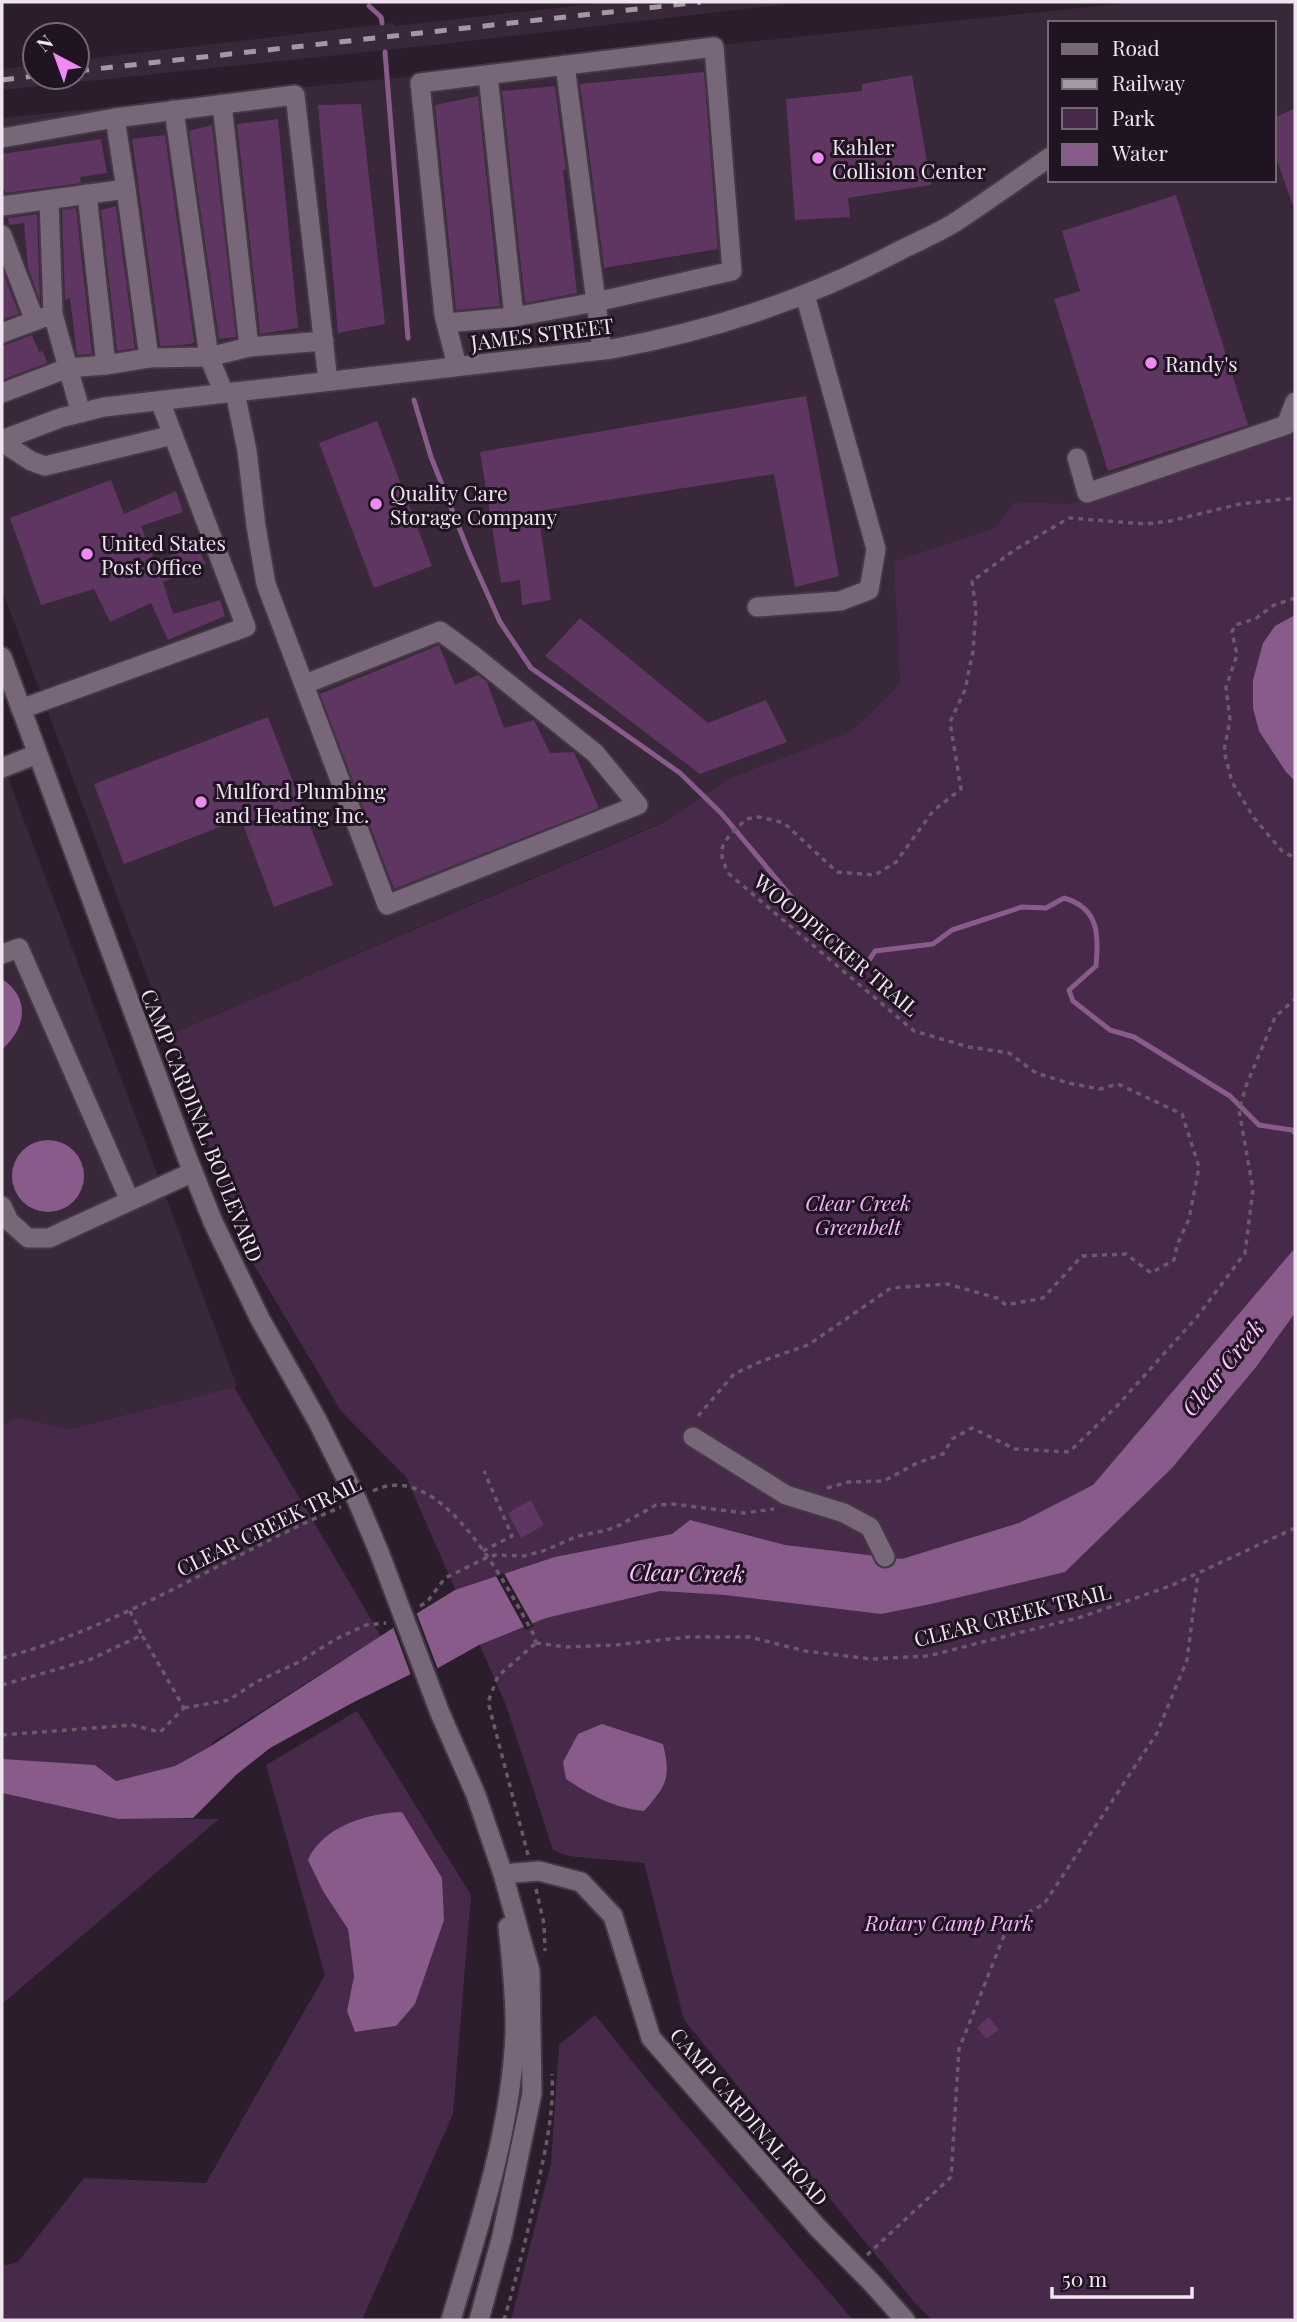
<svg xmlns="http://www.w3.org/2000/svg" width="1297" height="2322" font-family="'Playfair Display',serif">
<rect width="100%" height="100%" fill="#2b1d2c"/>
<g fill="#39273a" fill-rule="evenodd">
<path d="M610 2H806L416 47 2 90V69L35 65V77H77V60L394 23V26Z"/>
<path d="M1138 2H1295V431L894 561 938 703 169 1035 2 590V118ZM1050 23H1274V180H1050Z"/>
<path d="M2 762 237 1386 2 1446Z"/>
</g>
<g fill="#472949" fill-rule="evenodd">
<path d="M1295 431V2320H932L915 2303 684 2020 644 1863 568 1856 553 1850 506 1705 406 1477 341 1411 253 1263 193 1108 169 1035 664 822 731 778 851 732 900 684 894 561 995 528 1015 502 1070 504Z"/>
<path d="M234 1387 381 1636 213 1742 211 1746 175 1766 116 1781 95 1765 2 1760V1424L20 1418 69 1429Z"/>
<path d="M357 1711 471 1895 453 2114 362 2320H2V2266L18 2262 84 2178 206 2183 325 1975 266 1765ZM348 1929 396 2026 355 2032 347 2011 354 1976Z"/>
<path d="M2 1793 118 1819H219L2 2004Z"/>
<path d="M595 2015 648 2081 853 2320H511L551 2164 559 2045Z"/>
</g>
<g fill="#885b8a">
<path d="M1295 615V781L1286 772 1259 731 1253 708V680L1263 643 1275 626Z"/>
<path d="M2 979C31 998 26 1029 2 1049Z"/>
<circle cx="48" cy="1176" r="36"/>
<path d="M1295 1248V1313L1256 1367 1172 1468 1065 1572 931 1604 881 1614 725 1595 660 1591 546 1618 479 1645 438 1668 411 1674 352 1703 270 1748 236 1775 193 1818 118 1819 2 1793V1759L95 1765 116 1781 175 1766 211 1746 393 1628 455 1590 555 1557 672 1534 690 1520 785 1545 902 1559 1019 1523 1093 1485Z"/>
<path d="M602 1724 663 1744C671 1778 667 1785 644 1811 614 1808 590 1795 566 1779L563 1762 578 1734Z"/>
<path d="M402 1812 442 1878 444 1920 415 2004 396 2026 355 2032 347 2011 354 1976 348 1929 323 1891 308 1860C323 1826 368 1813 402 1812Z"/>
</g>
<g fill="#2b1d2c">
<path d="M504 1573 532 1623 534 1626 526 1630 524 1627 496 1576Z"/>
<path d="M415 1609 439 1672 412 1678 392 1624Z"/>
</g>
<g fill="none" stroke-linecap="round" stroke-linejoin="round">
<g stroke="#885b8a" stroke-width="5">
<path d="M369 6 381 17 382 23"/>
<path d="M385 52 408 338"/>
<path d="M414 400 431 457 470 555 500 622 531 668 680 773 721 813 810 919 853 963 868 962 875 951 933 944 952 930 1022 907 1046 908 1064 898C1099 908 1099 935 1096 966L1069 990 1073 1001 1110 1030 1134 1037 1230 1096 1259 1125 1292 1130 1295 1133"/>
</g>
</g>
<g fill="#5f3561">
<path d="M704 72 718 249 604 268 580 84Z"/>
<path d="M912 75 931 185 848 198 850 217 795 220 786 99 862 91V84Z"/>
<path d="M555 86 566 170H563L577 293 525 303 502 91Z"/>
<path d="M478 96 500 306 456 310 435 105Z"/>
<path d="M361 104 385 324 338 333 318 105Z"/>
<path d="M1295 108V205L1293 206 1274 152V118Z"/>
<path d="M278 119 298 328 260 334 237 124Z"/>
<path d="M212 125 236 337 219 339 189 131Z"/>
<path d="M165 135 194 341V343L182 345 160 346 132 139Z"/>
<path d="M101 139 107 173 80 177 81 183 5 193V189L2 190V154Z"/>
<path d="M1176 195 1248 425 1108 471 1054 299 1080 291 1062 231Z"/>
<path d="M116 206 135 348 117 351 101 210Z"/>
<path d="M76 208 92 354 77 355 70 298 65 300 62 210Z"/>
<path d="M37 214 40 301 28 268 24 223 9 225 8 218Z"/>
<path d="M2 269 19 314 4 319 2 315Z"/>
<path d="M32 335 39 352 43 351 47 363 2 380V346Z"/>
<path d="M806 396 839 576 795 587 774 474 538 511 551 600 522 605 520 580 501 583 480 452Z"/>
<path d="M377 421 432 566 374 588 319 443Z"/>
<path d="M111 480 124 514 176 491 183 512 141 526 155 561 197 546 206 564 163 582 173 614 220 600 225 616 168 640 151 603 110 622 94 589 41 605 10 518Z"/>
<path d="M580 618 708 723 766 700 787 742 700 774 545 656Z"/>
<path d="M439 645 455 685 478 675 487 682 504 728 534 720 550 753 574 752 599 808 394 889 320 694Z"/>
<path d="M268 717 333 885 274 907 241 819 124 864 94 784Z"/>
<path d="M531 1500 544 1525 521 1538 508 1513Z"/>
<path d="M989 2017 999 2030 986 2039 977 2027Z"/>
</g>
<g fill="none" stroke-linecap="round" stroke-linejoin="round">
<defs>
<g id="minor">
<path d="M488 75 514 317 596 302 602 350"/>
<path d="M222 104 249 347 324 341"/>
<path d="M2 138 115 118"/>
<path d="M126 189 149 358 209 357 174 110"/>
<path d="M87 194 106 365 149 358"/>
<path d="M49 200 53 314"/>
<path d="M2 206 126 189 115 118 295 95 328 381"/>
<path d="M2 235 35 321"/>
<path d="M446 323 514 317"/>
<path d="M2 333 53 314 68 368 2 393"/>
<path d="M457 366 444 315 420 83C518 71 616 59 714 47L732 271 596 302 565 65"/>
<path d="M235 392 247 451 256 526 266 584 387 905 638 805 595 753 474 656 440 631 305 684"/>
<path d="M224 393 209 357 249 347"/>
<path d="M81 413 68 368 106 365"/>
<path d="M2 440 60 418 104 407 612 349C714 330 805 300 897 252 916 242 936 234 954 223 986 202 1018 179 1050 157"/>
<path d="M2 442 31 461 45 466 173 435"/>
<path d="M1077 458 1087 493 1286 425 1295 402"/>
<path d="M757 607 840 601 869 590 876 549 805 295"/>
<path d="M2 657 187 1157 213 1222 260 1319 317 1420 357 1500 379 1552"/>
<path d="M21 709 246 627 160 401"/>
<path d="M2 768 37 754"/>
<path d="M2 954 19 948 130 1201"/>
<path d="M2 1206 9 1221 28 1238H49L193 1172"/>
<path d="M693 1437 786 1495 844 1513 870 1527 885 1557"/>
<path d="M440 1713 476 1795 503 1874 530 1971 532 2093 502 2236 479 2320"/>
<path d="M503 1874 539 1871 581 1882 613 1916 651 2038 818 2228 872 2283 905 2320"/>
<path d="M451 2320C478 2228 511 2132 515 2034 516 1999 512 1962 508 1927"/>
</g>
</defs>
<use href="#minor" stroke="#433844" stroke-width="23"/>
<g stroke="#685c69" stroke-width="3.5" stroke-dasharray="5 5" stroke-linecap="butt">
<path d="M1295 598 1274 605 1255 619 1235 625 1232 632 1237 655 1226 687 1230 720 1224 751 1232 782 1254 818 1282 851 1295 858"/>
<path d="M698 1416 734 1374 762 1361 808 1345 891 1288 947 1284 997 1298 1006 1305 1043 1298 1082 1256 1126 1254 1151 1273 1174 1260 1177 1245 1189 1219 1199 1167 1182 1114 1118 1084 1100 1089 1068 1083 1036 1073 1009 1053 969 1047 914 1031 729 874C713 845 726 840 746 819L759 817 784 823 837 872 875 875 896 862 933 811 961 789 950 722 965 690 973 651 976 610 972 581 1016 549 1069 518 1145 524 1170 521 1240 504 1295 498"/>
<path d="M827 1488 848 1482 884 1481 917 1463 943 1454 952 1439 972 1428 1015 1449 1069 1452 1117 1406 1197 1317 1245 1253 1253 1189 1239 1110 1246 1086 1275 1017 1295 999"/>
<path d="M373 1491C442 1456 508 1589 534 1635L536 1643"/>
<path d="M483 1551 512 1536 484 1471"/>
<path d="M420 1606 427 1602 445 1578 488 1557 496 1555 524 1556 543 1551 578 1536 607 1530 620 1525 656 1505 673 1504 744 1513 774 1509"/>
<path d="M130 1611 142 1635"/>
<path d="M536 1643 566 1647 615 1645 689 1637H750L805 1651 871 1659 928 1656 1081 1617 1170 1586 1295 1528"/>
<path d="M2 1658C122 1627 227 1555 341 1507"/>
<path d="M2 1685 89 1660 142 1635 184 1708"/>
<path d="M184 1708 229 1700 256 1682 299 1662 336 1639 366 1625 386 1623"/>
<path d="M2 1735 132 1725 160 1732 184 1708"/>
<path d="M528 1855 488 1702 498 1676 536 1643"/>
<path d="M536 1889 544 1924 545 1951"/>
<path d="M867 2255 951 2177 959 2049 1009 1923 1044 1904 1157 1733 1187 1660 1198 1574"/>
<path d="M504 2320C518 2272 530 2224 540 2175 547 2142 554 2108 552 2074"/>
</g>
<use href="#minor" stroke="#776778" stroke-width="19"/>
<g stroke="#a398a4" stroke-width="5" stroke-dasharray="12 12" stroke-linecap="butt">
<path d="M77 71 701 2"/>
<path d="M2 80 35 76"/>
</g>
<defs>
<path id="minor-bridge" d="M379 1552 440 1713"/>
</defs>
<use href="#minor-bridge" stroke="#433844" stroke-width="23" stroke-linecap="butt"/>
<use href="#minor-bridge" stroke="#776778" stroke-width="19"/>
</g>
<g fill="#f08bf5" stroke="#211422" stroke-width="2.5">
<circle cx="818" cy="158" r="7"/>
<circle cx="1151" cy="363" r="7"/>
<circle cx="376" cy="504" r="7"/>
<circle cx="87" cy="554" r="7"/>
<circle cx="201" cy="802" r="7"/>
</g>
<g text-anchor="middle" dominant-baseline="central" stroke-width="6" stroke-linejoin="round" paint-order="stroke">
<g font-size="21" fill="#eee5ef" stroke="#211422" text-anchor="start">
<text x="832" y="146">Kahler<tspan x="832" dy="24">Collision Center</tspan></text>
<text x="1165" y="363">Randy's</text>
<text x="390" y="492">Quality Care<tspan x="390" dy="24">Storage Company</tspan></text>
<text x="101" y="542">United States<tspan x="101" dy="24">Post Office</tspan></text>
<text x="215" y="790">Mulford Plumbing<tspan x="215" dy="24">and Heating Inc.</tspan></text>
</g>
<g font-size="21" fill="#eee5ef" stroke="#211422">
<text transform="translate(542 333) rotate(-7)">JAMES STREET</text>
<text transform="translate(837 944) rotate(40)">WOODPECKER TRAIL</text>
<text transform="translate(203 1125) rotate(68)">CAMP CARDINAL BOULEVARD</text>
<text transform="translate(268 1525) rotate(-26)">CLEAR CREEK TRAIL</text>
<text transform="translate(1012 1614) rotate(-14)">CLEAR CREEK TRAIL</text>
<text transform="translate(750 2116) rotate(49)">CAMP CARDINAL ROAD</text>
</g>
<g font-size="21" font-style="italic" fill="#f7b5fa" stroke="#211422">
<text x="858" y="1202">Clear Creek<tspan x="858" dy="24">Greenbelt</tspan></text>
<text x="949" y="1922">Rotary Camp Park</text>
</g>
<g font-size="23" font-style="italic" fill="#fcc6fe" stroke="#211422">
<text transform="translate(1222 1367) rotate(-51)">Clear Creek</text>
<text transform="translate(687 1572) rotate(1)">Clear Creek</text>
</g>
</g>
<rect width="1297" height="2322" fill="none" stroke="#eee5ef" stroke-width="7"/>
<rect x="1048" y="21" width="228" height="161" fill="#211422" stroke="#736874" stroke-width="2"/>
<rect x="1062" y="44" width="35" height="10" fill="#776778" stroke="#736874" stroke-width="2"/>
<text x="1112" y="56" font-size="21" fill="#eee5ef">Road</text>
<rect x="1062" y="79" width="35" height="10" fill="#a398a4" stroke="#736874" stroke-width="2"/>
<text x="1112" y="91" font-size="21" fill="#eee5ef">Railway</text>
<rect x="1062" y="108" width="35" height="21" fill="#472949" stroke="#736874" stroke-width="2"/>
<text x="1112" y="126" font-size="21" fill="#eee5ef">Park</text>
<rect x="1062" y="144" width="35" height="21" fill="#885b8a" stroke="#736874" stroke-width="2"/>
<text x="1112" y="161" font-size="21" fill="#eee5ef">Water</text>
<g transform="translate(56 56) rotate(319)"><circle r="33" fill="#211422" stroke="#736874" stroke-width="2"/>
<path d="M0-5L12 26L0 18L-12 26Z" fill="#f08bf5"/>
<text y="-10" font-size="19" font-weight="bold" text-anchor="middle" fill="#eee5ef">N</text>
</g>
<path d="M1052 2287v10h140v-10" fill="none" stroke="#eee5ef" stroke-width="3.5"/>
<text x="1062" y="2287" font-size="21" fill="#eee5ef" stroke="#211422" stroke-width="5" paint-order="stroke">50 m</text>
</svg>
